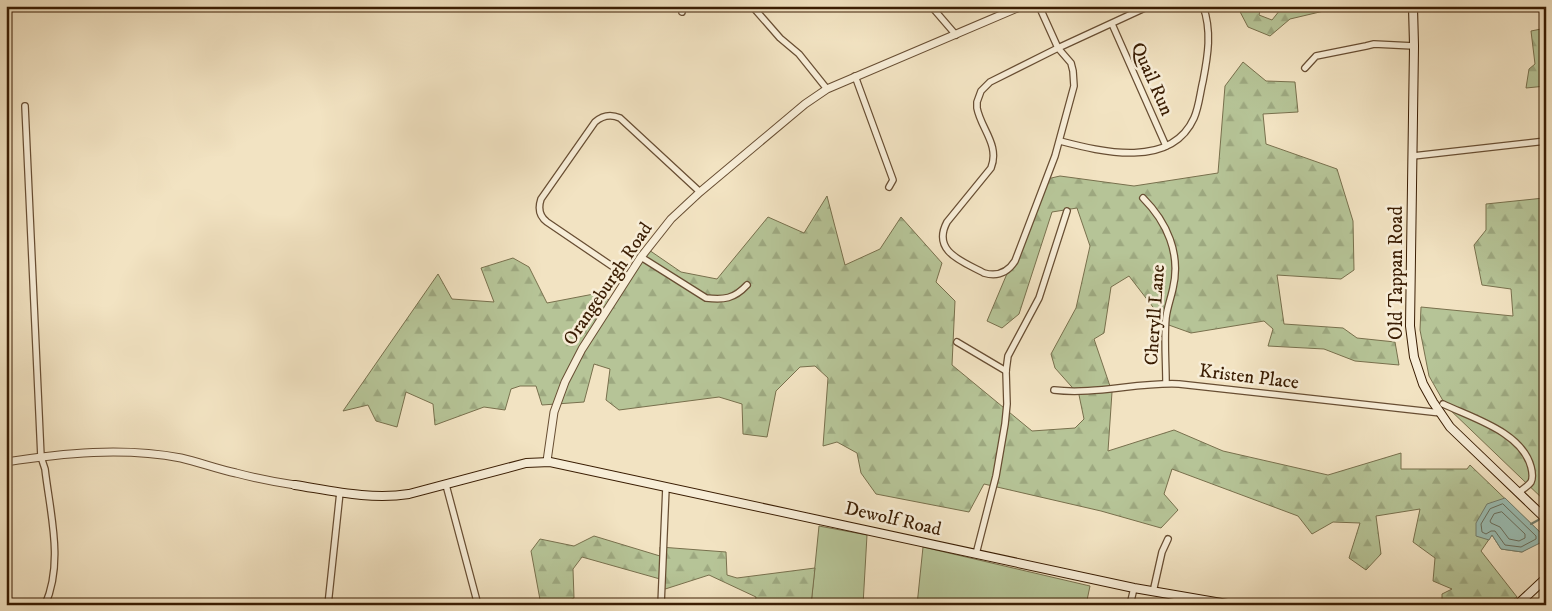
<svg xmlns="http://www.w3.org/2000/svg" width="1552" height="611" font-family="'IM FELL DW Pica',serif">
<defs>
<pattern id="forest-firs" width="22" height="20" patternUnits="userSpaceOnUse" patternTransform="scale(1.25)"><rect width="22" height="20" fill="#b6c497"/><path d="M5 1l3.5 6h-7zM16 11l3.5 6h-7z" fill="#9da880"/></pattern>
</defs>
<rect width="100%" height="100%" fill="#f2e3c2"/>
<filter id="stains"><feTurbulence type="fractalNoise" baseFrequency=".004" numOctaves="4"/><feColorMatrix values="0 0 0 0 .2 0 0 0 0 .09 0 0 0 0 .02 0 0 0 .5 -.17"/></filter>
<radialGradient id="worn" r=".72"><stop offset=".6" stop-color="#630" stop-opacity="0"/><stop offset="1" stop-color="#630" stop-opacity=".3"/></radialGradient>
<g fill="#b6c497" stroke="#78704d">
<path d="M819 526 867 535 863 605H811Z"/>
<path d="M923 547 1090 586 1086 605H917Z"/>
</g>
<g fill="url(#forest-firs)" stroke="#78704d">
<path d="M1237 6H1261L1259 15 1272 20 1280 10 1289 6H1345L1290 19 1270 36 1248 27Z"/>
<path d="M1546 28V86L1526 88 1529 69 1535 64 1531 31Z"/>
<path d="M1243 62 1266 81 1295 82 1298 112 1263 114 1266 144 1337 169 1353 221 1354 270 1341 279 1277 275 1284 324 1343 328 1357 338 1395 342 1399 365 1355 361 1324 349 1268 346 1273 329 1264 321 1191 333 1166 324 1129 276 1111 287 1104 333 1094 339 1112 392 1108 451 1174 430 1223 451 1328 475 1401 453V469H1467L1470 465 1546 538 1522 552 1501 549 1492 535 1481 551 1517 597 1506 605H1442V594L1452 589 1433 581 1435 558 1413 542 1420 509 1376 516 1381 554 1366 570 1349 558 1360 523 1333 522 1312 534 1298 516 1172 469 1164 494 1178 510 1161 528 1101 511 984 484 969 512 876 494 861 473 857 453 837 442 823 446 828 378 815 366 800 367 776 391 767 437 743 434 742 404 719 397 619 410 606 400 610 369 594 364 584 402 542 405 536 386H520L511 389 505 410 484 407 435 425 433 404 406 392 397 427 376 421 368 405 343 411 438 274 452 299 494 302 481 268 513 258 529 267 547 303 599 293 612 302 649 250 681 272 717 279 768 217 804 233 827 196 845 265 880 249 901 217 942 263 936 282 955 301 952 365 1032 431 1075 428 1084 419 1079 395 1055 368 1051 354 1076 308 1090 246 1077 208 1052 212 1019 314 1002 328 987 321 1047 179 1060 176 1134 186 1218 173 1225 86Z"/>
<path d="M1544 198 1546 209V502L1446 406 1429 376 1420 330 1421 307 1513 316 1511 289 1482 285 1474 245 1486 230V204Z"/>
<path d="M594 536 660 556V547L726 552 727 575 737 578 815 568 811 605H755L756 597 709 575 659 591 660 579 582 557 573 569 574 598 560 605H541L531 551 540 539 574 546Z"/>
</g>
<path fill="#9bbeb4" stroke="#747e6d" d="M1505 498 1546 538V540L1522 552 1501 549 1492 535 1489 540 1476 536V523L1487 504Z"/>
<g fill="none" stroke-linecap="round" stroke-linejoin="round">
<g stroke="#6a6e5c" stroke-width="1">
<path d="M1503 504 1536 536V539L1521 547 1505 545 1495 531H1491L1486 534 1482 532 1481 524 1490 509Z"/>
<path d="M1502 512 1525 534V538L1519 541 1509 539 1500 527 1491 523 1490 521 1494 514Z"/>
</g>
<path stroke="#747e6d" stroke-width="2" d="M1531 524 1542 518"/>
<defs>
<g id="minor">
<path d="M752 6 780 38 799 54 827 89"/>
<path d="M931 6 956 35"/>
<path d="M1039 6 1058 48 1071 63 1073 71 1074 86 1055 156 1015 261C1008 272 998 277 984 273 964 262 931 252 947 222L991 168C1000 145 981 129 977 108V102L981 91 990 82 1058 48 1149 6"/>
<path d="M682 12 683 6"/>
<path d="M1112 24 1166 146"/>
<path d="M1305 68 1316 56 1366 46 1374 44 1414 46"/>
<path d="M855 76 893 180 889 187"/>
<path d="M25 106 41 457 45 469C50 513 64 562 45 605"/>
<path d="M1060 141C1102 152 1171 169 1194 118 1199 107 1200 93 1203 81 1208 55 1212 31 1203 6"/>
<path d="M1413 156 1546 141"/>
<path d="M1143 198C1167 222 1181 254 1173 288 1171 298 1167 308 1166 318 1164 339 1166 362 1166 383"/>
<path d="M641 257 706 298C724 300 734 299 747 285"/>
<path d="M628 277 547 222C539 216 538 208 541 199L595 122C603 115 611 114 620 118L700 192"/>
<path d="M957 342 1006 371"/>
<path d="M1054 390C1095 395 1138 382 1179 384L1441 413"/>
<path d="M1443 404C1472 418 1522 432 1531 467 1532 471 1533 478 1531 482 1528 486 1523 489 1519 492"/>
<path d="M446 485 478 605"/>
<path d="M976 554 996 476 1005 424 1007 404 1006 371 1008 356 1039 298 1067 211"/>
<path d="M1153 592 1162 552 1168 539"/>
<path d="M328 605 340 492"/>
<path d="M661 605 666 487"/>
<path d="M1130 605 1134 588"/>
</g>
<g id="tertiary">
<path d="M547 461 554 412 565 382 582 349 641 257 671 219 700 192 805 104 827 89 1022 6"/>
<path d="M6 462C63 453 123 447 181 458 199 462 217 469 236 473 255 478 275 482 295 485"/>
</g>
<g id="secondary">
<path d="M1413 6 1414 46 1410 326 1414 357 1423 384 1433 402 1450 427 1546 519"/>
<path d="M295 485C333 491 371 500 409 494L526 463 550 462 1134 588 1233 605"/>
<path d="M1517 605 1546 578"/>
</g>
</defs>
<use href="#minor" stroke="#684e33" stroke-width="8"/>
<use href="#tertiary" stroke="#684e33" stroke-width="9"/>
<use href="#secondary" stroke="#3a1d03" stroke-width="10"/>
<use href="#minor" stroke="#f7edd7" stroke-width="5.5"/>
<use href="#tertiary" stroke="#f7edd7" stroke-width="7"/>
<use href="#secondary" stroke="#f7edd7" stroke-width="8"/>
</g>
<g text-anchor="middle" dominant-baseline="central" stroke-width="5" stroke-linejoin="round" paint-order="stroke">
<g font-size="19" fill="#3a1d03" stroke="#f7edd7">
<text transform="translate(1152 79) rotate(66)">Quail Run</text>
<text transform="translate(1396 273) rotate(-90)">Old Tappan Road</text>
<text transform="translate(608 284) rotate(-56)">Orangeburgh Road</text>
<text transform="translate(1155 315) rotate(-86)">Cheryll Lane</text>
<text transform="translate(1249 377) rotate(7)">Kristen Place</text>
<text transform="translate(893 519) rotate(13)">Dewolf Road</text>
</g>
</g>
<rect width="1552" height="611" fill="none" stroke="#f2e3c2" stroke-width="25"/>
<rect x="8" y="8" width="1537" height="596" fill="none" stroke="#3a1d03" stroke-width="2.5"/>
<rect x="12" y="12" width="1527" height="586" fill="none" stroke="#3a1d03"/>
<rect width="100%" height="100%" filter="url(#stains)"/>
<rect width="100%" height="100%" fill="url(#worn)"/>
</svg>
